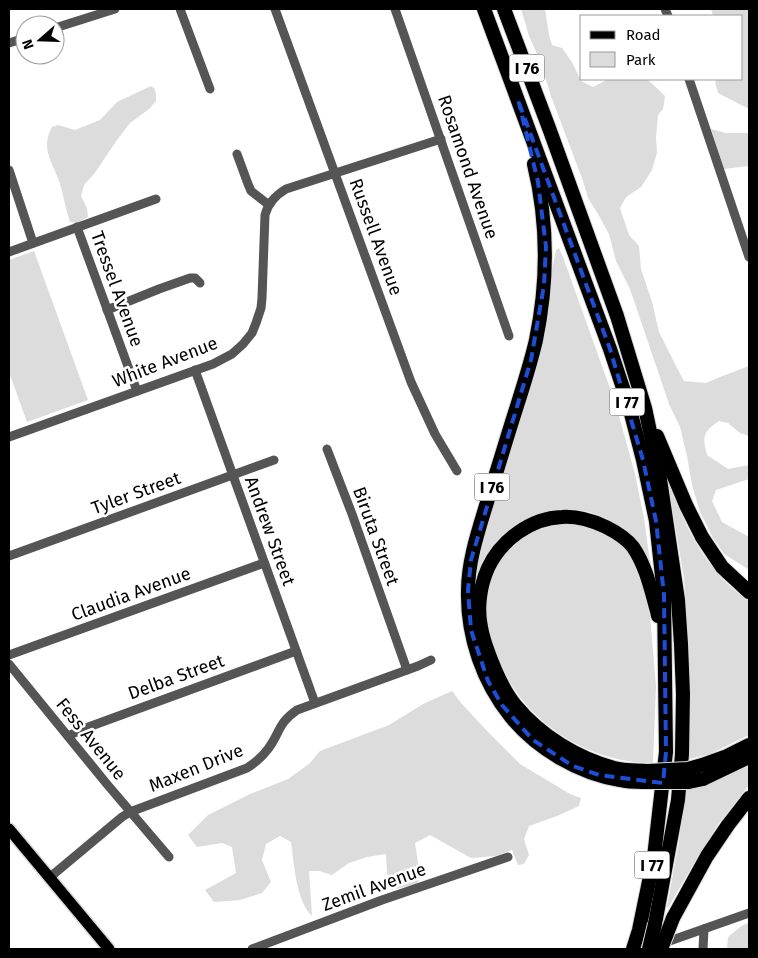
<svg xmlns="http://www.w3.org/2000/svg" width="758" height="958" font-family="'Fira Sans',sans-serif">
<rect width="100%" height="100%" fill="#fff"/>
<g fill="#dcdcdc">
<path d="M521 9H545L549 35 552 45 562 48 572 62 581 81 593 87 608 79H647L665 96 663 109 658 115 656 138 657 153 652 170 641 187 626 197 620 208 629 235 639 246 641 269 652 302 659 332 676 366 684 381 706 383 720 377 749 366V436L740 433 728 423 719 421C703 432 702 436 707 455L728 469 749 465V479L716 490 712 501 722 522 749 537V570L724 554 713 538 700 512 692 485 687 456 680 427 669 404 630 289 616 261 609 234 598 214 588 198 583 181 551 96 540 61 529 36Z"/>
<path d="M711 9H749V109L718 93 715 82 718 79H742V16H713Z"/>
<path d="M151 86 154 88 156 93V101L149 109 130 123 117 140 94 174 84 185 81 196 87 208 88 217 77 223 70 222C66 210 64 199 61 187 55 165 39 150 52 127L58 125 75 130 100 120 117 102Z"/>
<path d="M711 129 726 133H749V166L724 169Z"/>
<path d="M559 248 563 257 616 405 635 474 644 518 650 562H648C642 553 636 540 628 533 593 503 548 501 512 529 508 532 503 535 500 538 486 552 480 575 473 593L475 570 480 547 526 402 541 348 546 325 552 270 556 250Z"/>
<path d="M34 251 88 400 27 422 10 375H9V260Z"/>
<path d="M666 479H668C675 494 680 511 687 526 701 555 722 583 749 601V735L710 754 689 759V650L684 578 673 513Z"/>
<path d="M568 523 588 527 602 531 620 542 631 555 643 588 650 616 656 686 653 763C608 763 565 744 533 712 505 684 485 639 486 599 486 574 504 550 524 536 537 528 553 526 568 523Z"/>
<path d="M452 691 461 703 489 733 520 764 570 794 581 798 579 806 557 816 529 826 524 839 529 855 524 864 518 865 512 850 496 856 471 858 430 835 415 843 420 876 417 884 396 889 387 873 386 854 367 857 349 863 332 875 319 871H309L312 916C296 901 294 863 291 842L280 836 266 844 262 860 271 882 262 893 240 900 214 902 205 890 236 873 232 847 222 843 197 847 188 835 208 815 250 794 288 779 309 764 320 751 389 725 423 704Z"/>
<path d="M749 766V785L719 823 697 858 668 908 667 907 679 841 685 788 718 778Z"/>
<path d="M749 922V949H727L728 937 740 927Z"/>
</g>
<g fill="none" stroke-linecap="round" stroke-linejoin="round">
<defs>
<path id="major" d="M9 829 109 949"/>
<g id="highway">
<path d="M484 9 610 349 629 406 643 460 656 521 664 595 666 752 654 857 639 930 633 949"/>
<path d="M504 9 549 128 617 316 645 408 660 479 678 600 681 644 683 694 682 754 678 800 655 924"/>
<path d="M534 164C548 222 548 282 536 340 531 362 524 384 517 406 507 437 498 468 488 499 479 529 468 560 468 591 467 637 483 682 511 717 537 749 580 774 620 780 628 782 635 782 643 782"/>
<path d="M657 436 686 505 702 537 722 567 749 592"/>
<path d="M702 765 727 756 749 745"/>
<path d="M648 771C637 770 625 771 614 768 577 758 541 736 516 706 502 690 493 666 486 646 484 640 482 633 481 627 477 608 480 586 488 568 501 540 531 518 562 517 577 516 593 521 606 527 616 532 626 538 633 547 646 566 651 590 657 611L658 616"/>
<path d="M703 779 749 757"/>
<path d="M673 918 707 856 728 825 749 798"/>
</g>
</defs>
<use href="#major" stroke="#dbdbdb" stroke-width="14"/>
<use href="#highway" stroke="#dbdbdb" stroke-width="16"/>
<g stroke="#555" stroke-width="9">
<path d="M180 9 210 89"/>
<path d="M275 9 411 382 435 434 457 471"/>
<path d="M395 9 509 336"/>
<path d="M665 9 668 16"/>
<path d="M55 28 115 9"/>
<path d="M9 43 25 38"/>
<path d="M689 79 749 257"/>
<path d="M237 154 248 184 251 191 269 205"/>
<path d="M9 170 33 243"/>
<path d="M77 227 137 391"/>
<path d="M9 252 156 199"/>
<path d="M107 310 159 289 190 278H195L200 283"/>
<path d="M195 370 315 703"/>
<path d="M9 437 213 364 232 354 243 344 252 333 256 323 261 308 262 298 265 215C268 203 276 195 286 189L441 139"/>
<path d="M327 449 352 514 407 670"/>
<path d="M9 556 274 460"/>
<path d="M9 655 264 563"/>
<path d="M9 664 106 783 169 857"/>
<path d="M68 736 83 729 296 651"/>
<path d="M49 878 122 817 130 812 247 768C255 763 262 757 268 749 280 733 278 723 297 710L418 666 431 660"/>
<path d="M661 944 749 913"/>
<path d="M252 949 382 900 508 857"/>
<path d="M703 949 704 929"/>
</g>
<use href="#major" stroke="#000" stroke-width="11"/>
<use href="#highway" stroke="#000" stroke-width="14"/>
<defs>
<g id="highway-bridge">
<path d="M648 771 688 769 702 765"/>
<path d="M643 782H689L703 779"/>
<path d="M649 949 655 924"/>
<path d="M661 949 673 918"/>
</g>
</defs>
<use href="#highway-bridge" stroke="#dbdbdb" stroke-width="16" stroke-linecap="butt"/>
<use href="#highway-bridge" stroke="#000" stroke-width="14"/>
</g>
<path fill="none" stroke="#1d4ed8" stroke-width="4" stroke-dasharray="10 6" stroke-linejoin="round" d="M519 103 610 349 643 460 656 521 664 595 666 752 663 783 599 775 573 766 533 740 502 705 488 681 471 630 468 590 471 560 531 360 544 285 546 247 538 182Z"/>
<g text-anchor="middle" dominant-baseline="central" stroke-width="5" stroke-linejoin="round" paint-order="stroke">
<g fill="#fff" stroke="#4c4c4c" stroke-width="1">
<rect x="509.5" y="54.5" width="35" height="27" rx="4"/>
<rect x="609.5" y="388.5" width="35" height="27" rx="4"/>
<rect x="474.5" y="473.5" width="35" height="27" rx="4"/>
<rect x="634.5" y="851.5" width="35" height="27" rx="4"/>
</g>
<g font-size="16" font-weight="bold" fill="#000">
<text x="527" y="68">I 76</text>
<text x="627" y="402">I 77</text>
<text x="492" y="487">I 76</text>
<text x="652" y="865">I 77</text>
</g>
<g font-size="18" fill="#000" stroke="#fff">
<text transform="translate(468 167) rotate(71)">Rosamond Avenue</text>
<text transform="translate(376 237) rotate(70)">Russell Avenue</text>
<text transform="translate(117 289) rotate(70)">Tressel Avenue</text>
<text transform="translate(165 362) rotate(-21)">White Avenue</text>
<text transform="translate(136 493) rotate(-20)">Tyler Street</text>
<text transform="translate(270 531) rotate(70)">Andrew Street</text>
<text transform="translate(376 536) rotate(70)">Biruta Street</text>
<text transform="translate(131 594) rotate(-20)">Claudia Avenue</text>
<text transform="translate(176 677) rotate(-20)">Delba Street</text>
<text transform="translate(91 739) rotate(51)">Fess Avenue</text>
<text transform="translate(196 768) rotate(-22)">Maxen Drive</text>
<text transform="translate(374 887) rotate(-20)">Zemil Avenue</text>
</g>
</g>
<rect width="758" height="958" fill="none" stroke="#000000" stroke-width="20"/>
<rect x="580" y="15" width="162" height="65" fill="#ffffff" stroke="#999999"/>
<rect x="590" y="31" width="25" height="8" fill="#000000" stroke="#999999"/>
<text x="626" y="40" font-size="15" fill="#000000">Road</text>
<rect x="590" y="52" width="25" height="15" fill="#dcdcdc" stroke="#999999"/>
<text x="626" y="65" font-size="15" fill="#000000">Park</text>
<g transform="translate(40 40) rotate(250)"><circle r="24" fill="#ffffff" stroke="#999999"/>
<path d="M0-4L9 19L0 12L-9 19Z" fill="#000000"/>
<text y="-8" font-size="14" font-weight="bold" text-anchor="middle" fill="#000000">N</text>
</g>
</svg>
